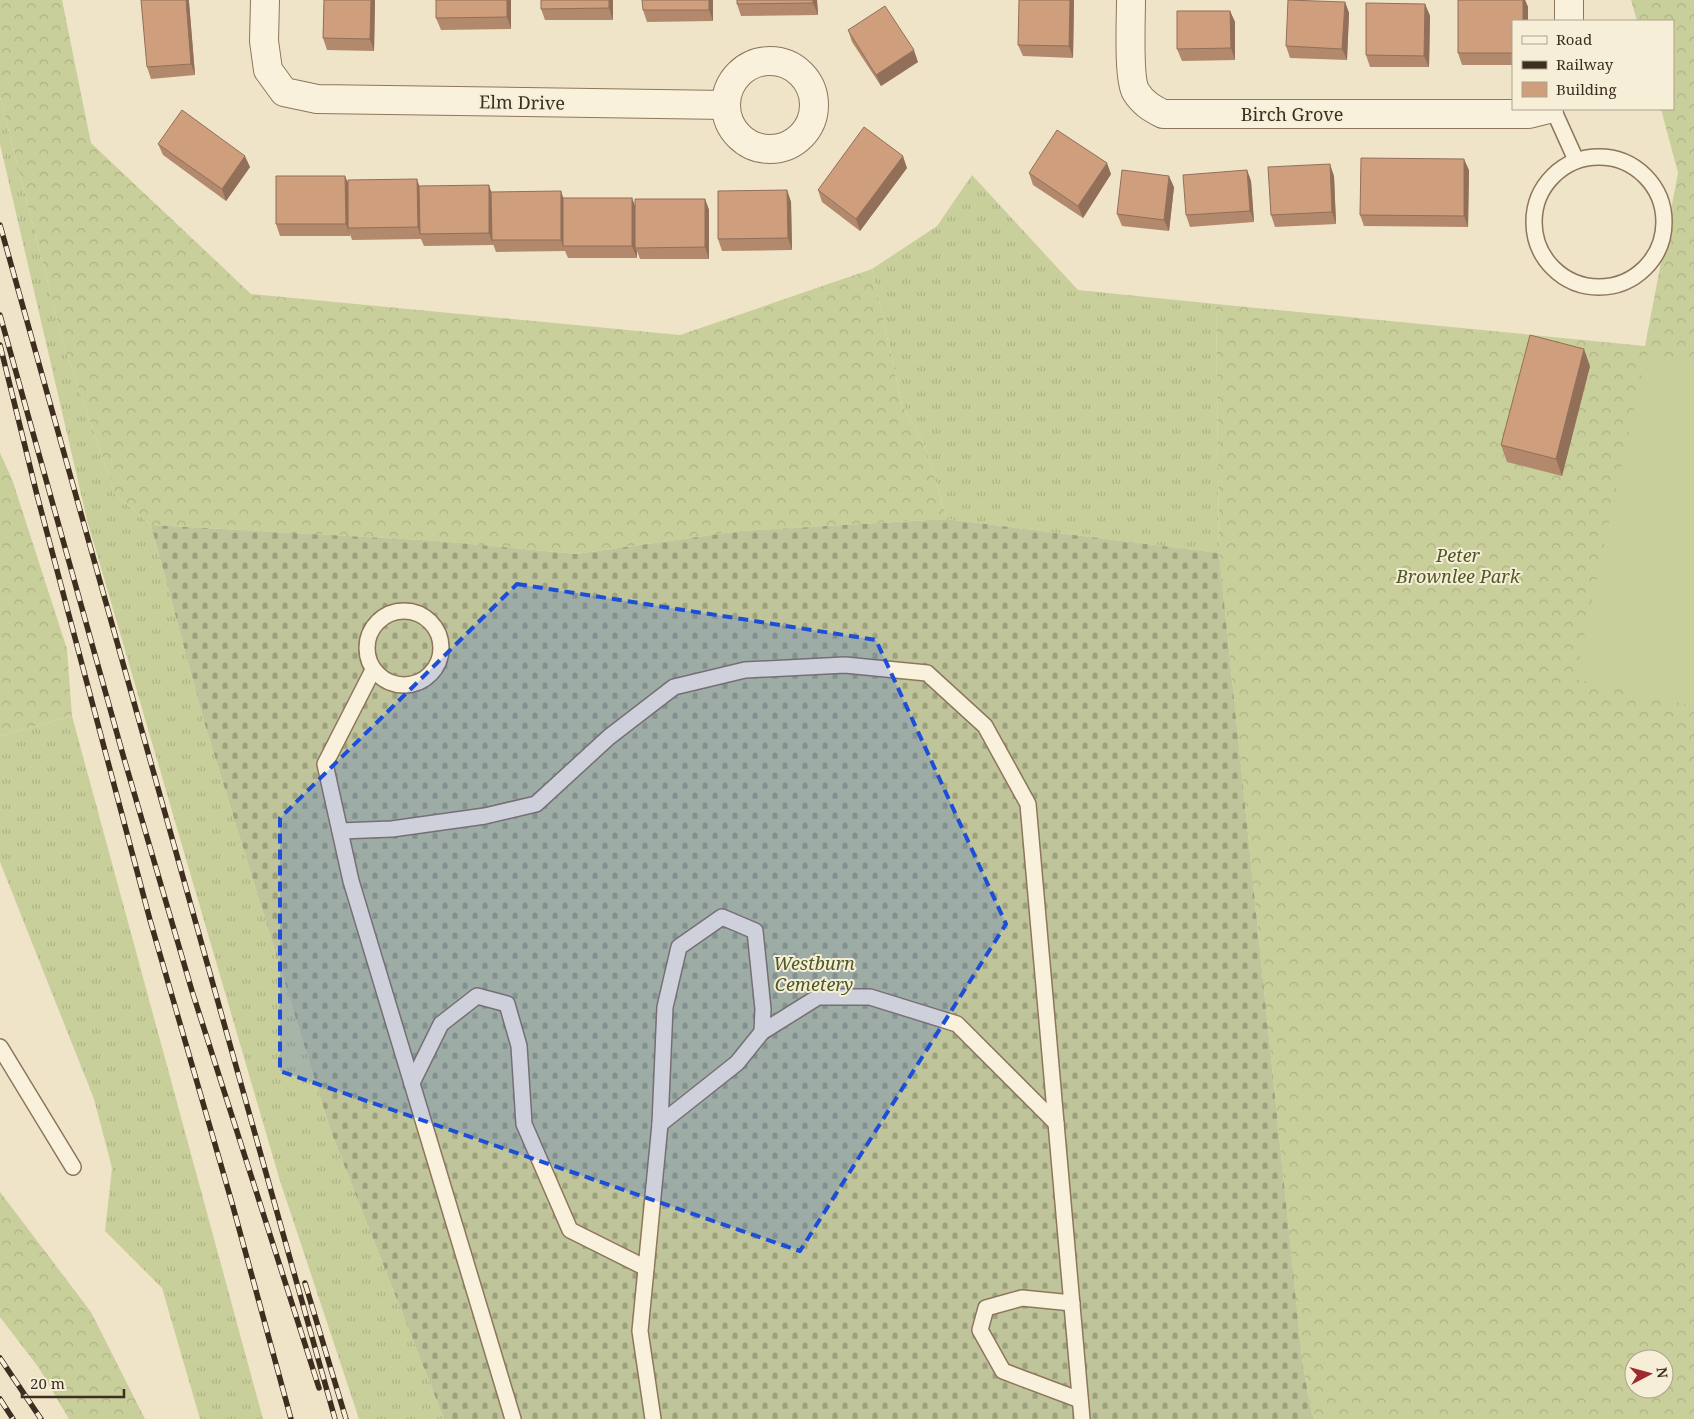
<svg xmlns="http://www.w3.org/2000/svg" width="1694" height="1419" font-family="'Noto Serif',serif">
<defs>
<pattern id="grass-tufts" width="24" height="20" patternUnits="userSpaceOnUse" patternTransform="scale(1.25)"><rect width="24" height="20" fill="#c9cf9b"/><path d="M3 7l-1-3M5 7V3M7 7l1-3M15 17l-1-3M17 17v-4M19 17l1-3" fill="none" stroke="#aeb285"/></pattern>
<pattern id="forest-crowns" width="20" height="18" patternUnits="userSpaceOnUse" patternTransform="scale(1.25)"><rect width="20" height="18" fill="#c9cf9b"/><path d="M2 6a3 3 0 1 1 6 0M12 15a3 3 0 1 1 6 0" fill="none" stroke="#aeb285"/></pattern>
<pattern id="cemetery-stones" width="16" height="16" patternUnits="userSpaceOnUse" patternTransform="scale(1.25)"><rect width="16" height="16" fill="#bfc49a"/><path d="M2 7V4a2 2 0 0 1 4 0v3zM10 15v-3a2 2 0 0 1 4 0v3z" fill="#9ca07d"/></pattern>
</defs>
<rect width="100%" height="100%" fill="#f0e4c8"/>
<g fill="url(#grass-tufts)">
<path d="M0 97 63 342 115 494 151 525 205 725 331 1132 444 1419H359L280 1181 87 520 0 144Z"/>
<path d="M972 175 1078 290 1216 304 1219 553 947 519 926 448 902 404 872 269 937 226Z"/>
<path d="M72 716 263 1419H200L162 1288 105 1231 112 1168 94 1099 0 862V736Z"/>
</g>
<g fill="url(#forest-crowns)" fill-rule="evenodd">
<path d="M0 0H62L91 143 251 294 680 335 872 269 902 404 926 448 947 519 740 531 576 554 439 541 151 525 115 494 63 342 0 97Z"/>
<path d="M1631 0H1694V1419H1313L1303 1367 1219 553 1216 304 1645 346 1678 173 1661 109H1673V21H1637ZM1634 1359H1664V1389H1634Z"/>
<path d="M0 453 12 479 67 649 72 716 0 736Z"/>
<path d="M0 1192 91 1312 145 1419H69L39 1368 0 1317Z"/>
</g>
<path fill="url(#cemetery-stones)" d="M947 519 1219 553 1303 1367 1313 1419H444L331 1132 205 725 151 525 439 541 576 554 740 531Z"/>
<path fill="#c9cf9b" d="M1648 352 1694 363V706L1575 679 1641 377Z"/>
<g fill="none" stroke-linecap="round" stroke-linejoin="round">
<defs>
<g id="service">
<path d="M1553 109 1576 160"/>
<circle cx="1599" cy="222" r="65"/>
<circle cx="404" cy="648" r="37"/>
<path d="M373 670 325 764 351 881 513 1419"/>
<path d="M340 831 392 829 485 816 536 804 609 737 674 687 745 670 845 665 927 673 985 726 1028 804 1082 1419"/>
<path d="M0 1047 73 1167"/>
<path d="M412 1083 441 1024 477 996 507 1004 519 1046 524 1124 570 1230 646 1268"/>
<path d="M660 1124 737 1063 762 1032 818 997H870L957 1024 1056 1123"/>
<path d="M1072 1303 1022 1298 986 1308 980 1330 1003 1371 1080 1400"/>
<path d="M653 1419 640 1331 660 1124 665 1007 679 947 722 917 755 931 763 1009 762 1032"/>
</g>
<g id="minor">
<path d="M265 0 264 41 268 70 284 92 317 99 726 105"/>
<path d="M1131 0C1131 19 1128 79 1136 92 1143 103 1151 108 1163 114H1529L1549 109"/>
<path d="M1569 21V0"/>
<circle cx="770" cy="105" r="44"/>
</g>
</defs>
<use href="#service" stroke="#8d765c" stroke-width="18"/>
<use href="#minor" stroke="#8d765c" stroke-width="30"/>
<use href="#service" stroke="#faf1dc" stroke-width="15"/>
<use href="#minor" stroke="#faf1dc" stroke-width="28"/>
<defs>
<g id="rail">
<path d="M0 225 335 1419"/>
<path d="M0 315 123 755 192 991 319 1388"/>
<path d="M0 345 37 495 150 920 232 1203 291 1419"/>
<path d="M305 1283 346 1419"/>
<path d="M0 1358 41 1419"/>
<path d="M0 1399 13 1419"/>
</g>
</defs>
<use href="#rail" stroke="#3d2e20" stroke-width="5.5"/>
<use href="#rail" stroke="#f7eed8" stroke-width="4" stroke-dasharray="11" stroke-linecap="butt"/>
</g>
<g fill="#b2896c">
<path d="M324 0H375L374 51 327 50 323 38Z"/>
<path d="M511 0V29L441 30 436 18Z"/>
<path d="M541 0H613V20H545L541 9Z"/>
<path d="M713 0V21L647 22 643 10Z"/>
<path d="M817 0 818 15 741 16 737 4Z"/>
<path d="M1074 0 1073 58 1023 56 1018 45Z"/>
<path d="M1458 0H1525L1528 7V21H1513V65H1462L1458 53Z"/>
<path d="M189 2 195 75 151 79 147 67Z"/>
<path d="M1345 2 1349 13 1347 60 1290 58 1286 46Z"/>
<path d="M1425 4 1430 16 1429 67H1370L1366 55Z"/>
<path d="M1230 11 1235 22V60L1182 61 1177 49Z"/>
<path d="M848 30 918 62 881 86 852 42Z"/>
<path d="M158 144 250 167 226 201 163 155Z"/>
<path d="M907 168 860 231 822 202 818 190Z"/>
<path d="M1247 170 1251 181 1254 222 1190 227 1186 215Z"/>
<path d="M1469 170 1468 227 1364 226 1360 215Z"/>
<path d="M1029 173 1111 174 1083 218 1033 185Z"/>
<path d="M1334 176 1336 224 1275 227 1271 215Z"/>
<path d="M348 183 420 186 563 198H632L635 206 705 199 709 210V259H640L637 251V258H568L565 251 496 252 493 244V245L424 246 421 239 352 240 350 234V236H280L276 224Z"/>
<path d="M1174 187 1169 231 1122 226 1117 214Z"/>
<path d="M787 190 791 202 792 250 722 251 718 239Z"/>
<path d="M1590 366 1562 476 1507 462 1501 445Z"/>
</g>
<g fill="#916f58">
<path d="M186 0H189V2L195 75 191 64Z"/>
<path d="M371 0H375L374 51 370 39Z"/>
<path d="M507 0H511V29L507 17Z"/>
<path d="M609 0H613V20L609 8Z"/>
<path d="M709 0H713V21L709 10Z"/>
<path d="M813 0H817L818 15 813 3Z"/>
<path d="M1070 0H1074L1073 58 1069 46Z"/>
<path d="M1523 0H1525L1528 7V21H1523Z"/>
<path d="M1345 2 1349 13 1347 60 1342 49Z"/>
<path d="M1425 4 1430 16 1429 67 1424 56Z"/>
<path d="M1230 11 1235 22V60L1231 48Z"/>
<path d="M914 50 918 62 881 86 876 75Z"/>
<path d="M245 156 250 167 226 201 222 189Z"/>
<path d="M903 156 907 168 860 231 856 219Z"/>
<path d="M1464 159 1469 170 1468 227 1464 216Z"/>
<path d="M1107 163 1111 174 1083 218 1078 206Z"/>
<path d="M1330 164 1334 176 1336 224 1332 212Z"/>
<path d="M1247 170 1251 181 1254 222 1250 211Z"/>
<path d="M345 176 350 187 348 228 350 236 346 224Z"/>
<path d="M1169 176 1174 187 1169 231 1164 220Z"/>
<path d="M417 179 421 191 420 234 418 227Z"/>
<path d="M489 185 493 197 492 240 493 245 489 233Z"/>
<path d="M787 190 791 202 792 250 788 238Z"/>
<path d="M561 191 565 203 563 246 561 240Z"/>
<path d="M632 198 636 209 635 248 637 251V258L632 246Z"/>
<path d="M705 199 709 210V259L705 247Z"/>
<path d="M1584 349 1590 366 1562 476 1556 459Z"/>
</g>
<g fill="#cf9f7d" stroke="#916f58">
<path d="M141 0H186L191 64 147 67Z"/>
<path d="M324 0H371L370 39 323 38Z"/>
<path d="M436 0H507V17L436 18Z"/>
<path d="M541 0H609V8L541 9Z"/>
<path d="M642 0H709V10H643Z"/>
<path d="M737 0H813V3L737 4Z"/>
<path d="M1019 0H1070L1069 46 1018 45Z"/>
<path d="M1288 0 1345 2 1342 49 1286 46Z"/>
<path d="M1458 0H1523V21H1513V53H1458Z"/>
<path d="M1366 3 1425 4 1424 56 1366 55Z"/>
<path d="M885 6 914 50 876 75 848 30Z"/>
<path d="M1177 11H1230L1231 48 1177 49Z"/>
<path d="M182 110 245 156 222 189 158 144Z"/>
<path d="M864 127 903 156 856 219 818 190Z"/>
<path d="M1057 130 1107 163 1078 206 1029 173Z"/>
<path d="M1361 158 1464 159V216L1360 215Z"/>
<path d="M1330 164 1332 212 1271 215 1268 167Z"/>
<path d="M1122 170 1169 176 1164 220 1117 214Z"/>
<path d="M1247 170 1250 211 1186 215 1183 175Z"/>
<path d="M276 176H345L346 224H276Z"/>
<path d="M417 179 418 227 348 228V180Z"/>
<path d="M489 185V233L420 234 419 186Z"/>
<path d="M787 190 788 238 718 239V191Z"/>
<path d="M561 191V240H492L491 192Z"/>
<rect x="563" y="198" width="69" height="48"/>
<path d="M635 199H705V247L635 248Z"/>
<path d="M1530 335 1584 349 1556 459 1501 445Z"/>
</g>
<path fill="#1d4ed8" fill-opacity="0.2" stroke="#1d4ed8" stroke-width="4" stroke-dasharray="10 6" stroke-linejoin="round" d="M517 584 876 640 1006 924 800 1251 280 1071V818Z"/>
<g text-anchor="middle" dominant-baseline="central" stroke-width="4" stroke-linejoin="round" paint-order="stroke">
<g font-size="18" fill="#3d2e20" stroke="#f7eed8">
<text transform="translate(522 102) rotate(1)">Elm Drive</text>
<text x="1292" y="114">Birch Grove</text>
</g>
<g font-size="18" font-style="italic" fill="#4d5a26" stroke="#f7eed8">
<text x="1458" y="555">Peter<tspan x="1458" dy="21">Brownlee Park</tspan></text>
<text x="814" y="963">Westburn<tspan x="814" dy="21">Cemetery</tspan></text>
</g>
</g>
<rect x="1512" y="20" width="162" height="90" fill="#f7eed8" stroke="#ada18e"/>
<rect x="1522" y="36" width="25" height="8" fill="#faf1dc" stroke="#ada18e"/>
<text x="1556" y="45" font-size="15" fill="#3d2e20">Road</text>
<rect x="1522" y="61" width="25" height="8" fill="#3d2e20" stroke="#ada18e"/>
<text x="1556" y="70" font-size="15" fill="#3d2e20">Railway</text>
<rect x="1522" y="82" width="25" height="15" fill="#cf9f7d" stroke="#ada18e"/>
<text x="1556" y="95" font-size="15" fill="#3d2e20">Building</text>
<g transform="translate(1649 1374) rotate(84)"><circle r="24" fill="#f7eed8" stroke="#ada18e"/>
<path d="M0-4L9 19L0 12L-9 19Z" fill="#9e2a2b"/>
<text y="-8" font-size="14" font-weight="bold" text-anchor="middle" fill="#3d2e20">N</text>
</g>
<path d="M22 1389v8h102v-8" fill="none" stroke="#3d2e20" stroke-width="2.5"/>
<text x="30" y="1389" font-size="15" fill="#3d2e20" stroke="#f7eed8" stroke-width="4" paint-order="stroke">20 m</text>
</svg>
